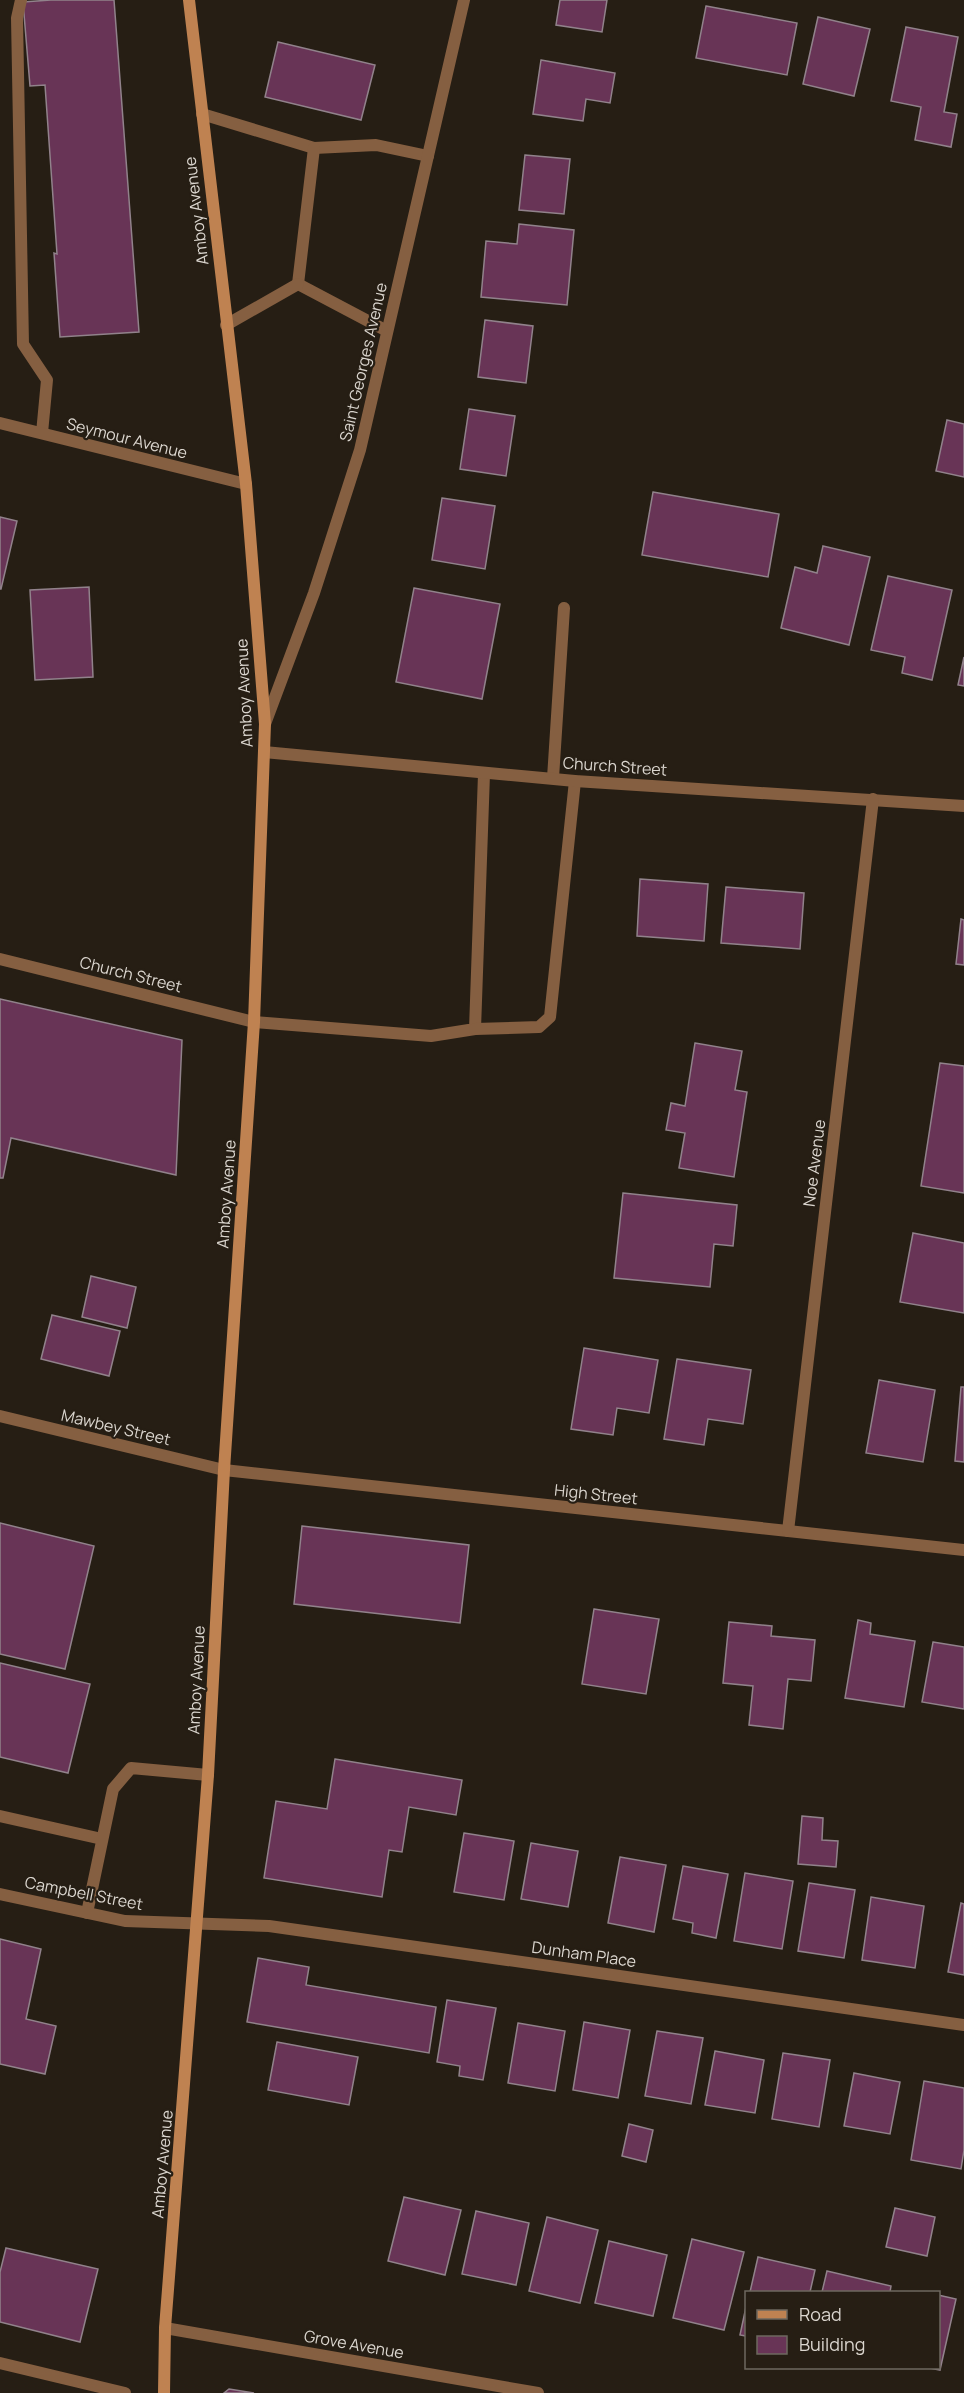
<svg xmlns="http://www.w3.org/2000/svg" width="964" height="2393" font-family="Manrope,sans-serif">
<rect width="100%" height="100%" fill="#261e14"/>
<g fill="#683456" stroke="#91828b" stroke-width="1.5">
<path d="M51 0H114L139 332 60 337 54 253 57 254 45 85 30 86 23 2Z"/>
<path d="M560 0H607L602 32 556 25Z"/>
<path d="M706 6 797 23 787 75 696 58Z"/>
<path d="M818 17 870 29 854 96 803 84Z"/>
<path d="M906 27 958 37 944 112 957 114 951 147 915 140 921 107 891 101Z"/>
<path d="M278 42 375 65 361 120 265 97Z"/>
<path d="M541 60 615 73 610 103 586 99 583 121 533 114Z"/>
<path d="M525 155 570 159 564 214 519 210Z"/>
<path d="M519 224 574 230 567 305 481 297 486 241 517 244Z"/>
<path d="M485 320 533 326 526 383 478 377Z"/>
<path d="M469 409 515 416 506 476 460 469Z"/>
<path d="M947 420 964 424V477L936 471Z"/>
<path d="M653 492 779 514 768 577 642 555Z"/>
<path d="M442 498 495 506 485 569 432 560Z"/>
<path d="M0 517 17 521 1 589H0Z"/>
<path d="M823 546 870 557 849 645 781 628 795 567 817 573Z"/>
<path d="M888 576 952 590 932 680 902 673 905 657 871 650Z"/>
<path d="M89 587 93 677 35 680 30 590Z"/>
<path d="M414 588 500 604 482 699 396 682Z"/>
<path d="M964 657V686L958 685Z"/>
<path d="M640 879 708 884 704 941 637 936Z"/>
<path d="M726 887 804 893 800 949 721 943Z"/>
<path d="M961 919 964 920V965L956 964Z"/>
<path d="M0 999 182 1040 176 1175 11 1138 3 1178H0Z"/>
<path d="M695 1043 742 1051 735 1090 747 1092 734 1177 679 1168 685 1133 666 1130 671 1103 685 1106Z"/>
<path d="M940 1063 964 1066V1193L921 1186Z"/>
<path d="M623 1193 737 1205 733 1246 714 1244 710 1287 614 1278Z"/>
<path d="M913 1233 964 1243V1313L900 1302Z"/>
<path d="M91 1276 136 1287 127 1328 82 1317Z"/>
<path d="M52 1315 120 1331 109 1376 41 1359Z"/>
<path d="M584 1348 658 1360 649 1413 617 1408 613 1435 571 1429Z"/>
<path d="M677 1359 751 1370 743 1424 708 1419 704 1445 664 1439Z"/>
<path d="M879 1380 935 1390 923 1462 866 1453Z"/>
<path d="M961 1387H964V1462L955 1461Z"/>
<path d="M0 1523 94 1546 65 1669 0 1654Z"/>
<path d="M302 1526 469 1545 460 1623 294 1604Z"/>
<path d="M594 1609 659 1619 646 1694 582 1684Z"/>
<path d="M858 1620 871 1623 870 1634 915 1641 904 1707 845 1698Z"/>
<path d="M729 1622 772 1626 771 1636 815 1640 811 1681 788 1679 783 1729 749 1725 753 1686 723 1683Z"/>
<path d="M933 1642 964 1647V1709L922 1702Z"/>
<path d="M0 1663 90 1684 68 1773 0 1757Z"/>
<path d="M335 1759 462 1780 456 1815 409 1807 402 1852 389 1850 382 1897 264 1878 276 1801 327 1809Z"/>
<path d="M802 1816 823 1818 822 1840 838 1841 836 1867 798 1864Z"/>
<path d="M464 1833 514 1841 504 1900 454 1892Z"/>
<path d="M531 1843 578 1851 568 1907 521 1899Z"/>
<path d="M620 1857 666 1865 654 1932 608 1923Z"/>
<path d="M683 1866 728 1874 716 1938 692 1933 693 1923 673 1919Z"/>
<path d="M745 1873 793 1881 782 1949 734 1941Z"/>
<path d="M809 1883 855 1890 844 1958 798 1951Z"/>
<path d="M871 1897 924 1906 915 1968 862 1960Z"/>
<path d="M961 1903 964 1904V1975L948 1972Z"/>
<path d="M0 1939 41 1949 26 2019 56 2026 45 2074 0 2064Z"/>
<path d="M258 1958 309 1967 306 1985 436 2007 429 2053 247 2022Z"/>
<path d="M447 2000 496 2008 483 2080 459 2076 460 2066 437 2062Z"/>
<path d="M584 2022 630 2030 618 2098 573 2090Z"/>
<path d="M518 2023 565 2031 555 2091 508 2083Z"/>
<path d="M657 2031 703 2038 691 2104 645 2096Z"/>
<path d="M277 2042 358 2057 349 2105 268 2090Z"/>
<path d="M715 2051 764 2060 755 2113 705 2105Z"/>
<path d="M783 2053 830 2060 819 2127 772 2119Z"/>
<path d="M854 2073 900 2082 890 2134 844 2126Z"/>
<path d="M924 2081 964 2088V2150L961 2169 911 2160Z"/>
<path d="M629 2124 653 2130 646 2162 622 2156Z"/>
<path d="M404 2197 461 2210 445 2275 388 2261Z"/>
<path d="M895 2208 935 2217 927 2256 886 2247Z"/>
<path d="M476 2211 529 2223 516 2285 462 2274Z"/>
<path d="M547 2217 598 2230 580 2303 529 2291Z"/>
<path d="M692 2239 744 2252 724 2330 673 2318Z"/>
<path d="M609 2241 667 2255 653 2316 595 2303Z"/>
<path d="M6 2248 98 2269 80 2342 0 2322V2272Z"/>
<path d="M758 2257 815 2270 810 2292H750Z"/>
<path d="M827 2271 891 2286 890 2292H822Z"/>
<path d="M938 2295 956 2299 940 2370 930 2368H938Z"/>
<path d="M746 2307V2336L740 2335Z"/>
<path d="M229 2389 254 2393H224Z"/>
</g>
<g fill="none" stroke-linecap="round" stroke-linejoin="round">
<g stroke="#855f41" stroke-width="12">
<path d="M21 0 17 18 23 344 47 380 42 433"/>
<path d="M202 114 314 148 376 145 428 156"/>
<path d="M298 284 314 148"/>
<path d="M298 284 387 331"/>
<path d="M226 325 298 284"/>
<path d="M553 778 564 608"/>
<path d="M254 1022 431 1036 475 1029 484 774"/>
<path d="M475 1029 539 1027 550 1017 575 781"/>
<path d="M0 1816 102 1839"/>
<path d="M87 1913 113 1789 131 1768 208 1775"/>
</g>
<g stroke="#855f41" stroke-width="12">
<path d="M0 423 246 484"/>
<path d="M265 724 314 593 360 450 464 0"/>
<path d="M264 752 575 781 964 806"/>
<path d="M0 959 254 1022"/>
<path d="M0 1416 224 1470 964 1550"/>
<path d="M788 1531 873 799"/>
<path d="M0 1894 125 1921 269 1926 964 2025"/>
<path d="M165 2328 538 2393"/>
<path d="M0 2363 125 2393"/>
</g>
<path stroke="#bf8251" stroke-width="12" d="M164 2393 165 2328 208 1775 224 1470 254 1022 265 724 246 484 189 0"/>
</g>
<g text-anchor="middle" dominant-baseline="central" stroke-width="4.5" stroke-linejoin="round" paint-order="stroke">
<g font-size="16" fill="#dbd6cf" stroke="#261e14">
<text transform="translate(196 211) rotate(-97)">Amboy Avenue</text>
<text transform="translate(363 362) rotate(-77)">Saint Georges Avenue</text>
<text transform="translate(127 438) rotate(14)">Seymour Avenue</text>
<text transform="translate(244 693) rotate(-93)">Amboy Avenue</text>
<text transform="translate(615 766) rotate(4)">Church Street</text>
<text transform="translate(131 974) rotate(14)">Church Street</text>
<text transform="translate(814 1163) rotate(-83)">Noe Avenue</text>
<text transform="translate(226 1194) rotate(-86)">Amboy Avenue</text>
<text transform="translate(116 1427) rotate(13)">Mawbey Street</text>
<text transform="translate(596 1494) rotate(6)">High Street</text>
<text transform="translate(196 1680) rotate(-87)">Amboy Avenue</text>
<text transform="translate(84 1893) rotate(11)">Campbell Street</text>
<text transform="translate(584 1954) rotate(8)">Dunham Place</text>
<text transform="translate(162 2164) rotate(-85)">Amboy Avenue</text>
<text transform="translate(354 2344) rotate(10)">Grove Avenue</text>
</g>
</g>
<rect x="745" y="2291" width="195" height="78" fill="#261e14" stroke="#6e685f" stroke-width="1.5"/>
<rect x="757" y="2310" width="30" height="9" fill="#bf8251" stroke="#6e685f" stroke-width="1.5"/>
<text x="799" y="2321" font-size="18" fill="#dbd6cf">Road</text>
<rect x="757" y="2336" width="30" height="18" fill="#683456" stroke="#6e685f" stroke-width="1.5"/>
<text x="799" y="2351" font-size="18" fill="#dbd6cf">Building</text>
</svg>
